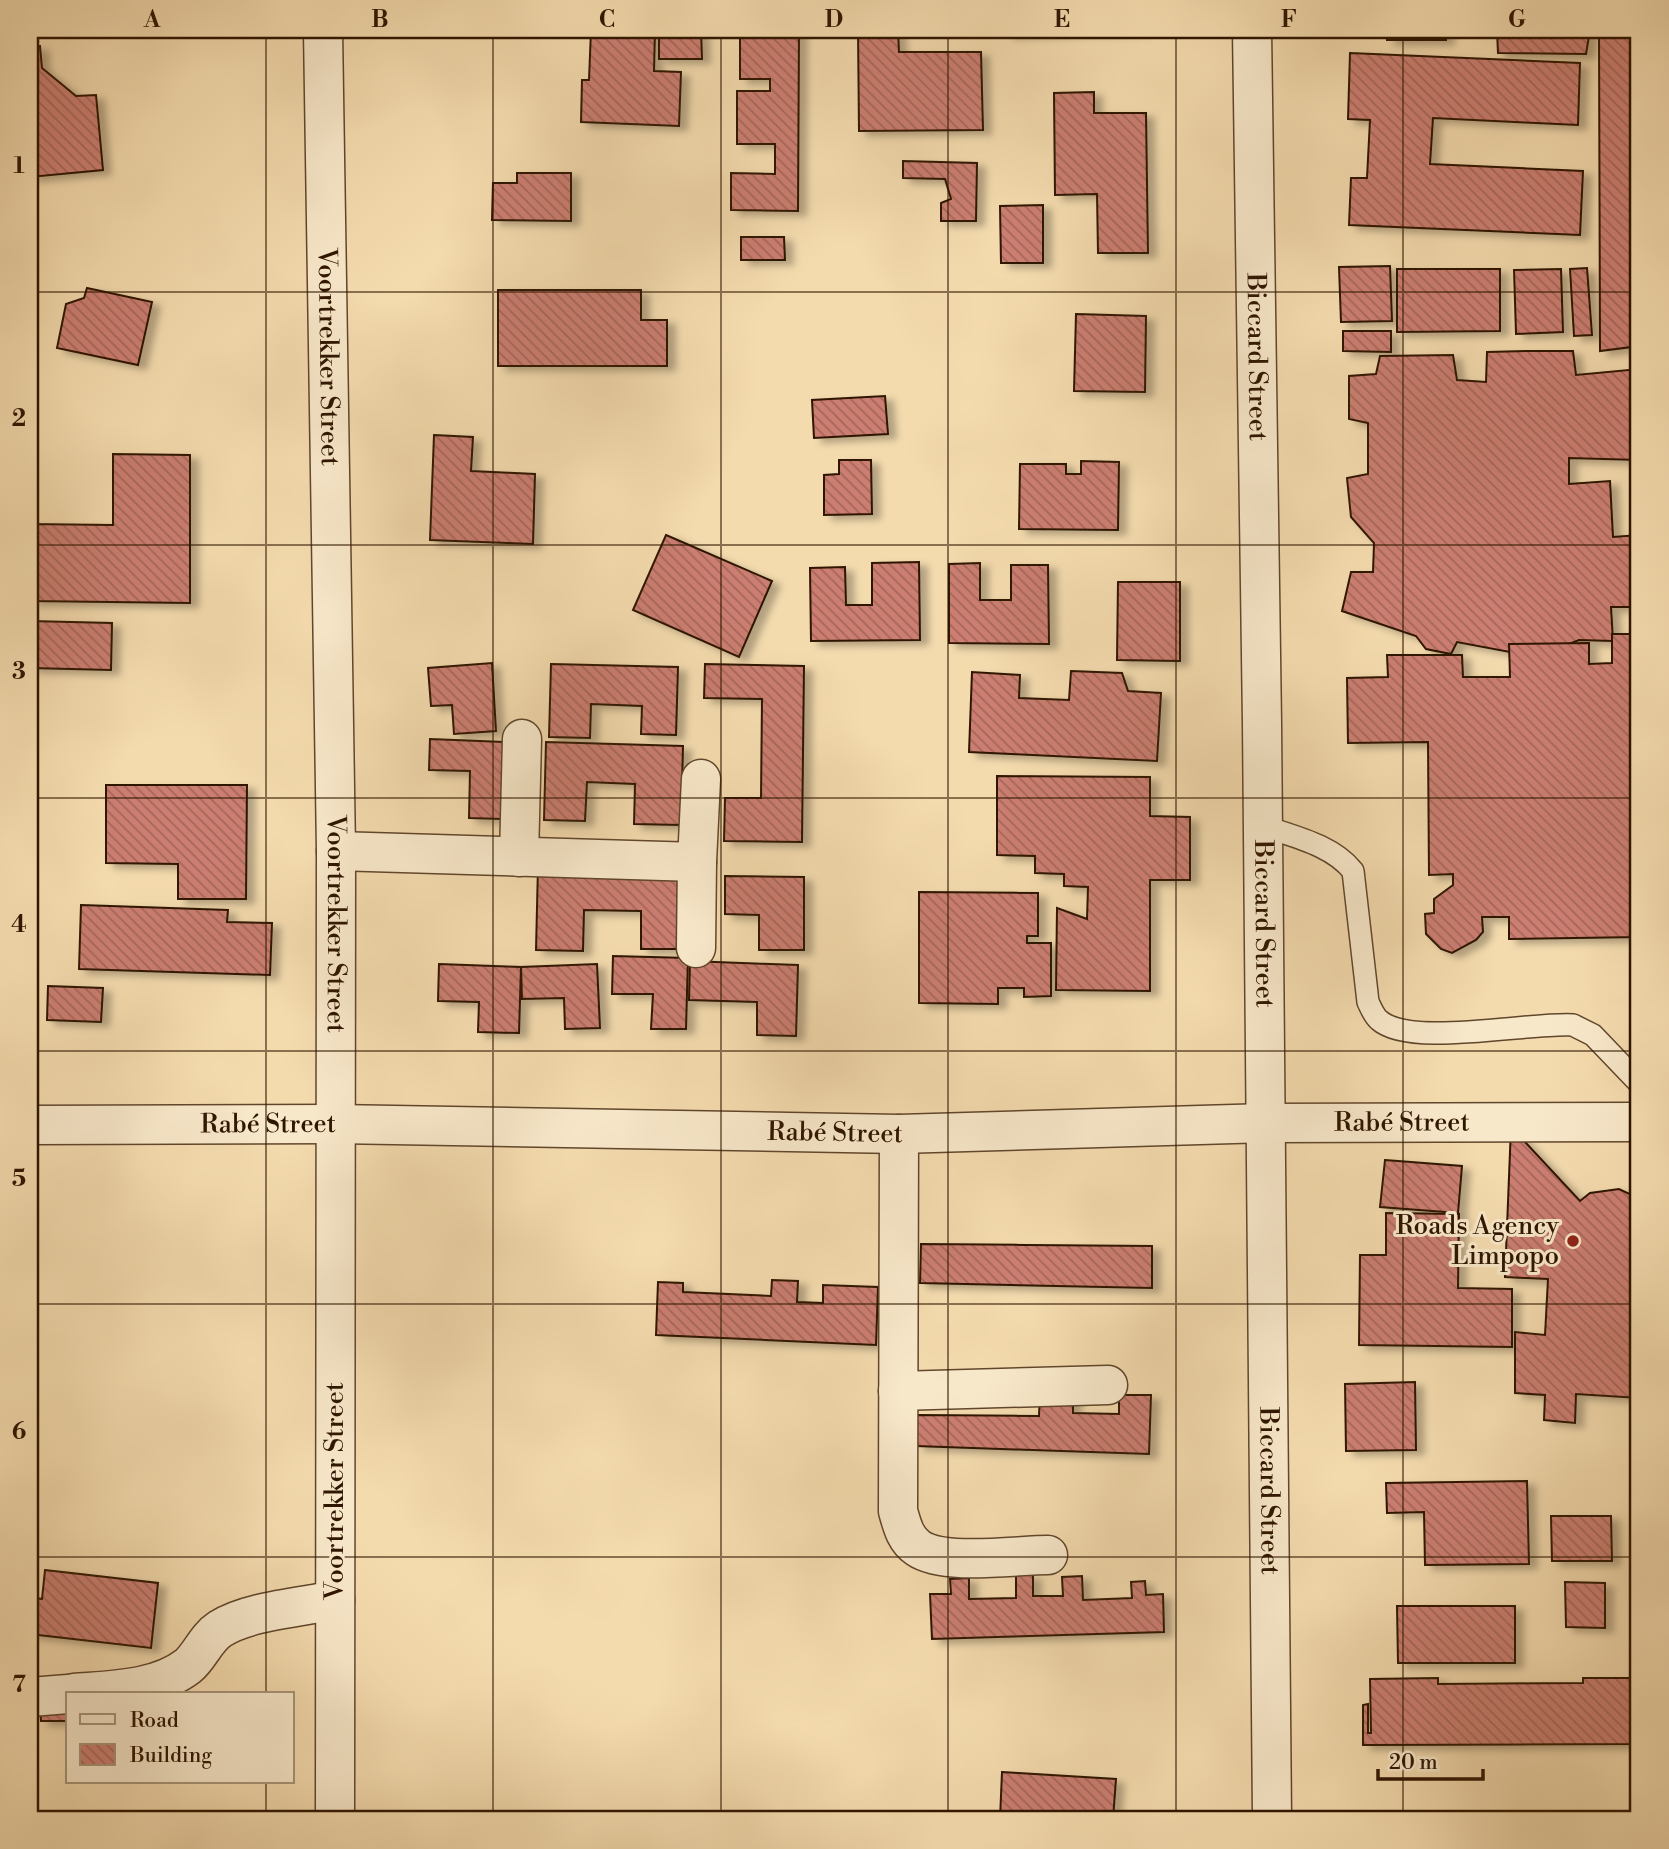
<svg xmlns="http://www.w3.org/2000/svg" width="1669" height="1849" font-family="'Libre Bodoni',serif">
<defs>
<pattern id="building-back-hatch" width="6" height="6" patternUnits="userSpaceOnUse" patternTransform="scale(1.75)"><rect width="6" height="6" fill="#cb7e71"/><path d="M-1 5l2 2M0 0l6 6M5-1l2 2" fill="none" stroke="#a5665a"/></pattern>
<filter id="shadow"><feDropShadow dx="8" dy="4.5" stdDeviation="3.5" flood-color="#0004"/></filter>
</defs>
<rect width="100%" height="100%" fill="#f4dbae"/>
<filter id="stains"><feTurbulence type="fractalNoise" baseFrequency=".00286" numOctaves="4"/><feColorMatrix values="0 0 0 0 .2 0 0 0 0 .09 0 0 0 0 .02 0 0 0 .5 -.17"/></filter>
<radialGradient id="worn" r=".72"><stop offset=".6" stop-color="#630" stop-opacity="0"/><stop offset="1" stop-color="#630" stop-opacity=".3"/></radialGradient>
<g fill="url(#building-back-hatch)" stroke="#2f1500" stroke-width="2" filter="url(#shadow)">
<path d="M591 30H655L654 71 681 72 679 126 581 122 582 80H589Z"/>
<path d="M659 30H701L702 59H659Z"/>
<path d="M740 30H799L798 211 731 210V173L775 174V144H737V91H770V79H740Z"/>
<path d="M858 30H898L899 52H981L983 130 859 131Z"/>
<path d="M1006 30H1143L1007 34Z"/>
<rect x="1387" y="30" width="59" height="10"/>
<path d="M1590 30 1586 54 1498 53 1497 31Z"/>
<path d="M1599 30H1639V346L1600 351Z"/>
<path d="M40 46 42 68 76 96 96 95 103 170 30 177V47Z"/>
<path d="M1350 53 1580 63 1578 125 1433 118 1430 164 1583 171 1580 235 1349 225 1351 178H1367L1370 120 1348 119Z"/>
<path d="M1094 92V113H1146L1148 253H1098L1097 194 1055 195 1054 93Z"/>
<path d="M903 161 977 163 976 221H941V203L951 199 945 179 903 178Z"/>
<path d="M517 173H571V221L492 220 493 183H517Z"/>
<path d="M1043 205V263H1001L1000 206Z"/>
<path d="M741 237H784L785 260H741Z"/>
<path d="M1390 266 1392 321 1341 322 1339 267Z"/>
<path d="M1587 268 1592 335 1574 336 1570 269Z"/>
<path d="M1397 269H1500V331L1397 332Z"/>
<path d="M1561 269 1563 332 1516 334 1514 270Z"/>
<path d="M87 288 152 302 138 365 57 348 66 304 84 298Z"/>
<path d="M498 290H641V320H667V366H498Z"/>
<path d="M1076 314 1146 316 1145 392 1074 391Z"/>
<path d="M1343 331H1391V352L1343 351Z"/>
<path d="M1526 351H1573L1576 375 1639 369V460L1569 458V484L1610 481 1613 537 1639 535V607H1611L1613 641 1579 640 1537 657 1457 642 1451 654 1426 649 1416 636 1342 611 1351 572H1373L1374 543 1351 517 1347 478 1368 474V423L1349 419V376L1376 374 1380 356 1453 355 1457 380 1486 382 1487 352Z"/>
<path d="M885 396 888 434 814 438 812 400Z"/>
<path d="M434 435 473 437 471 471 535 474 533 544 430 540Z"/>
<path d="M113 454 190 455V603L30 601V524L113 525Z"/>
<path d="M839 460H871L872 514 824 515V475L839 474Z"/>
<path d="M1081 461 1119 462 1118 530 1019 529 1020 464H1066V474H1081Z"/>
<path d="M666 535 772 581 739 657 633 610Z"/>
<path d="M919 562 920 640 811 641 810 568 845 567 846 605H872V563Z"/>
<path d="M980 563V600H1011V565H1048L1049 644 949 643V564Z"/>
<path d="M1118 582H1180V661L1117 660Z"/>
<path d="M30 621 112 623 111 670 30 668Z"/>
<path d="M1612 634H1639V937L1509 939V917H1482L1483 932 1476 940 1452 953 1441 949 1426 934 1425 914 1434 913V899L1453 885V874L1429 875 1428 742 1348 743 1347 678 1388 677 1387 655H1462L1463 677H1510L1509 644 1589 643V664L1612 663Z"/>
<path d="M492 663 496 731 454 734 452 705 431 706 428 668Z"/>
<path d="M551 664 678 667 676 735 641 734 642 706 591 704 590 738 549 737Z"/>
<path d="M705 664 804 666 802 842 724 841 725 798H761L762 699 704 698Z"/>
<path d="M1071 671 1122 673 1128 691 1161 693 1157 761 969 752 972 672 1020 675 1019 698 1069 700Z"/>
<path d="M430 739 504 742 502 819 469 818 470 771 429 770Z"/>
<path d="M546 742 683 746 681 825 634 824 635 784 587 782 585 821 544 820Z"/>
<path d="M997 776 1150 777V816L1190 817V880H1150V991L1056 990 1057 908 1087 919 1088 887 1064 886V874L1035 873V856L997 855Z"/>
<path d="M106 785H247L246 899H178V864L106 863Z"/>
<path d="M538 865 685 869 679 949H641V911L584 910 583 951 536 950Z"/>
<path d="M725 876 804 877V950H759V915L725 914Z"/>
<path d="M919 892 1038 893V936H1027V943H1051V996L1024 997V988H998V1004L919 1003Z"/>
<path d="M81 905 228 910 227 922 272 923 270 975 79 969Z"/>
<path d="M613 956 688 958 686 1029H651L653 994H612Z"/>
<path d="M690 961 798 965 796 1036 757 1035V1002L689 1000Z"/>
<path d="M439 964 521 967 519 1033 478 1032 479 1002 438 1001Z"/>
<path d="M597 964 600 1028 565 1029 564 998 522 999 521 967Z"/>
<path d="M48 986 103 988 101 1022 47 1020Z"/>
<path d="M1511 1127 1580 1201 1590 1193 1619 1189 1634 1196 1639 1203V1398L1576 1394 1575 1423 1544 1420 1545 1395 1515 1393V1332L1545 1335 1548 1279 1505 1277Z"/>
<path d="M1385 1160 1462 1166 1458 1213 1380 1207Z"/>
<path d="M1386 1213 1459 1214 1458 1288 1512 1289V1347L1359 1345 1360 1255H1386Z"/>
<path d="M921 1244 1152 1246V1288L920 1283Z"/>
<path d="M772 1280 798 1281 797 1302 823 1303V1285L878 1287 876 1345 656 1335 658 1282 683 1283V1292L771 1296Z"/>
<path d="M1415 1382 1416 1450 1346 1451 1345 1384Z"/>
<path d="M1040 1393 1073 1394V1413L1119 1414V1395H1151L1149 1454 916 1446 917 1415 1039 1416Z"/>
<path d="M1527 1481 1529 1564 1425 1565 1424 1512 1387 1513 1386 1483Z"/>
<path d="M1551 1516H1611L1612 1561H1552Z"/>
<path d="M45 1570 158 1583 151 1648 30 1634V1597L42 1599Z"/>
<path d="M1016 1575H1033V1596H1063L1062 1577 1082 1576 1083 1600 1132 1598 1131 1582 1145 1581 1146 1595 1163 1594 1164 1632 932 1639 930 1594H951L950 1579 969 1578V1599L1016 1598Z"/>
<path d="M1565 1582 1605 1583V1628L1566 1627Z"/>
<path d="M1397 1606H1515V1663H1398Z"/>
<path d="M1438 1678V1684L1583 1683V1678H1639V1744L1363 1745V1705L1368 1704V1733H1371L1370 1679Z"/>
<path d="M40 1705H68V1721H41Z"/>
<path d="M1002 1772 1116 1779 1113 1819H1000Z"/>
</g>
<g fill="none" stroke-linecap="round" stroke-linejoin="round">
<defs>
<path id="lane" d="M1263 826C1295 837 1332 845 1353 871L1368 1002C1371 1008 1374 1016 1379 1020 1410 1048 1529 1022 1573 1025L1593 1035 1639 1083"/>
<g id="street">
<path id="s1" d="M323 30 336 851 335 1819"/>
<path id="s2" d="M1252 30 1262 724 1272 1819"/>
<path d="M336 851 697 862 701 779"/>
<path d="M519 857 522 739"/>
<path d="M696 948 697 862"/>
<path id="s3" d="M30 1125 335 1124 899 1134 1267 1123 1639 1122"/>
<path d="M899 1134 898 1511C902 1525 905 1539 918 1548 944 1566 1016 1555 1048 1555"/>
<path d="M898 1391 1108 1385"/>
<path d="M74 1693C111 1690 157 1690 188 1666 200 1656 206 1638 220 1629 248 1611 302 1607 335 1600"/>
<path d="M30 1697 68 1694"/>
</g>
</defs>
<use href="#lane" stroke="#60462c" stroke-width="24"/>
<use href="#street" stroke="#60462c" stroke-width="41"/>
<use href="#lane" stroke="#f8e8ca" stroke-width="21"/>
<use href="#street" stroke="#f8e8ca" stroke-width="38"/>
</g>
<path fill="none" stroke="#2f1500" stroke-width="2" stroke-opacity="0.55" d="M266 30V1693M493 30V1819M721 30V1819M948 30V1819M1176 30V1819M1403 30V1819M30 292H1639M30 545H1639M30 798H1639M30 1051H1639M30 1304H1639M30 1557H1639M266 1781V1819"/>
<circle fill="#8f2418" stroke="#f8e8ca" stroke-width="2.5" cx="1573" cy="1241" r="7"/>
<g text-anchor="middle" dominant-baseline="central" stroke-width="6" stroke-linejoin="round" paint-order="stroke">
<g font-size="26" fill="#2f1500" stroke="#f8e8ca">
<text stroke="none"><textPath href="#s1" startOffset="327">Voortrekker Street</textPath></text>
<text stroke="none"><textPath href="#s2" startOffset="327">Biccard Street</textPath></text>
<text stroke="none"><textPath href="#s1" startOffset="894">Voortrekker Street</textPath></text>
<text stroke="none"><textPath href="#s2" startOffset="894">Biccard Street</textPath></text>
<text stroke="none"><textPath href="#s3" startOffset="1372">Rabé Street</textPath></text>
<text stroke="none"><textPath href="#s3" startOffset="238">Rabé Street</textPath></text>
<text stroke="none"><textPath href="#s3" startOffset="805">Rabé Street</textPath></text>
<text transform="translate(335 1491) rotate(-90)">Voortrekker Street</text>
<text stroke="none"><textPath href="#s2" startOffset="1461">Biccard Street</textPath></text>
</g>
<g font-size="26" fill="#2f1500" stroke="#f8e8ca" text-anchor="end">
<text x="1559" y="1226">Roads Agency<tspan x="1559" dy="30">Limpopo</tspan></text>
</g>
</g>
<rect width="1669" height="1849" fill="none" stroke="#f4dbae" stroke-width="77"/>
<rect x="66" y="1692" width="228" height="91" fill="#f8e8ca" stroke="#a89479" stroke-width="2"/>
<rect x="80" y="1714" width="35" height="10" fill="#f8e8ca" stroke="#a89479" stroke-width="2"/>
<text x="130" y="1727" font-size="21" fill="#2f1500">Road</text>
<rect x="80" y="1744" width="35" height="21" fill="url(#building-back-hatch)" stroke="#a89479" stroke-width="2"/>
<text x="130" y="1762" font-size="21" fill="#2f1500">Building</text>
<path d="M1378 1769v10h105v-10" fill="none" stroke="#2f1500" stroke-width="3.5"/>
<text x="1389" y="1769" font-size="21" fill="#2f1500" stroke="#f8e8ca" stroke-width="5" paint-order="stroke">20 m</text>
<rect x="38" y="38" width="1592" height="1773" fill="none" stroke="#2f1500" stroke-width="2.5"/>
<g font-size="23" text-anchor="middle" font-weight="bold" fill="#2f1500">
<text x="152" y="27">A</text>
<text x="380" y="27">B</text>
<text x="607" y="27">C</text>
<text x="834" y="27">D</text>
<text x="1062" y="27">E</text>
<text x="1289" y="27">F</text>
<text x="1517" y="27">G</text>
<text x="19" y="173">1</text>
<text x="19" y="426">2</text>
<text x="19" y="679">3</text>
<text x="19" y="932">4</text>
<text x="19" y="1186">5</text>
<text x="19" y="1439">6</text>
<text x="19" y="1692">7</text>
</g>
<rect width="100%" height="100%" filter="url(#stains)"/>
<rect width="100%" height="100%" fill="url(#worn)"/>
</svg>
